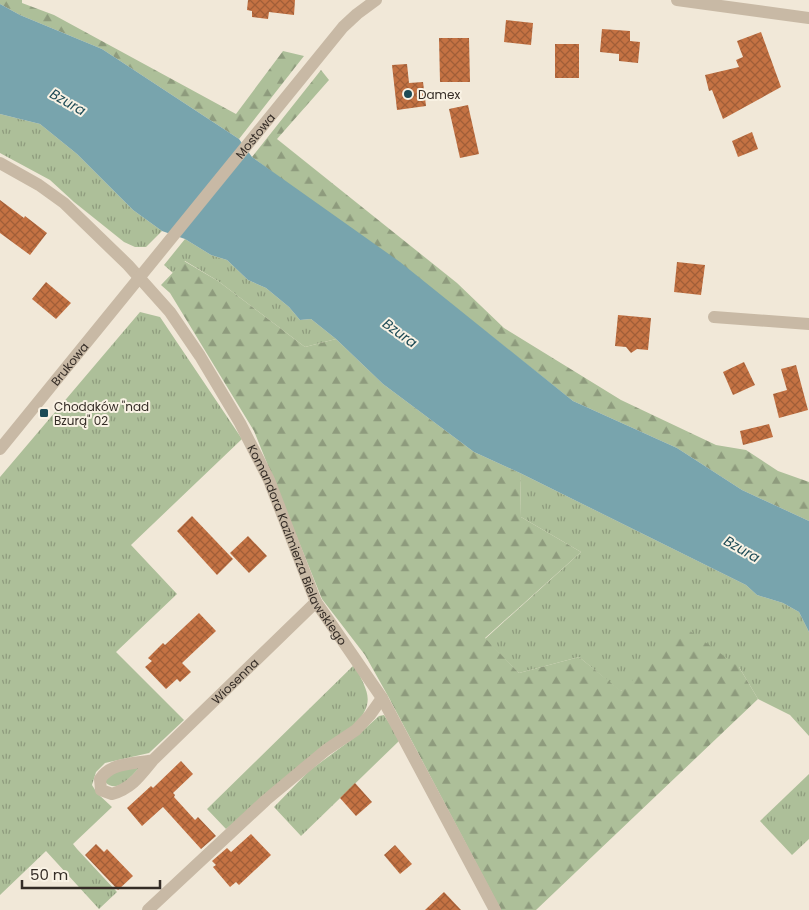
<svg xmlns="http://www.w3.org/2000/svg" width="809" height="910" font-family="Poppins,sans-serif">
<defs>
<pattern id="grass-tufts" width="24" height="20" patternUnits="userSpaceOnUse" patternTransform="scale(1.25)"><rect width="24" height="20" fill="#adbf99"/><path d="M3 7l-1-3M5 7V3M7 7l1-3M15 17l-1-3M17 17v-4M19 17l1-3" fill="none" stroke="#8e9b7d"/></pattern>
<pattern id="forest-firs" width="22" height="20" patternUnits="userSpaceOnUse" patternTransform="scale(1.25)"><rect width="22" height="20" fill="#adbf99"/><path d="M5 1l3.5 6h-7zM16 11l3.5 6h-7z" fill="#8e9b7d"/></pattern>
<pattern id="building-cross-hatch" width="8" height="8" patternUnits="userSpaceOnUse" patternTransform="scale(1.25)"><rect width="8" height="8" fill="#c47243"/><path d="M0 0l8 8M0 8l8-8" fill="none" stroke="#a05e38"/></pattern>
</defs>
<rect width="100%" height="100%" fill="#f1e8d8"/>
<g fill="url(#grass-tufts)">
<path d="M0 114 40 124 77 154 133 210 162 231 146 247H135L124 242 74 202 50 180 0 153Z"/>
<path d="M185 239 211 255 227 260 248 280 266 288 289 307 300 320 311 319 336 339 305 347 218 281 185 261 173 273 164 265Z"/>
<path d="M140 312 160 317 242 439 131 545 177 594 116 652 184 720 149 753 105 763 96 772 92 785 97 793 112 807 73 844 77 849 117 892 99 909 46 851 0 895V477Z"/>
<path d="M520 473 746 585 757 595 783 603 799 612 809 632V736L790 715 758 699 739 667 620 691 579 657 519 673 485 639 581 552 521 517Z"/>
<path d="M355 664C366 692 377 699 355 725L226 829 207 809Z"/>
<path d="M384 715 400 740 301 836 274 807 309 771 359 734 379 716Z"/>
<path d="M141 766C132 775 118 795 105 782 112 770 129 769 141 766Z"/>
<path d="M809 774V839L792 855 760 821Z"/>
</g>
<g fill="url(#forest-firs)">
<path d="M0 0H22V3L54 15 236 114 283 51 304 56 239 139 102 49 20 15 0 4Z"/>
<path d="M321 70 329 80 277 139 457 283 504 328 621 400 716 445 746 450 778 471 809 482V521L742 490 677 448 573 401 452 305 252 157Z"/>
<path d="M184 261 218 281 305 347 336 339 383 384 474 452 520 473 521 517 581 552 485 638 519 673 579 657 621 691 687 629 739 667 758 699 536 910H501L388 696 365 655 322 599 254 431 170 293 161 285Z"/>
</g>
<path fill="#78a4ad" d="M0 4 20 15 102 49 239 139 252 157 400 262 573 401 677 448 742 490 809 521V632L799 612 783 603 757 595 746 585 520 473 474 452 383 384 336 339 311 319 300 320 289 307 266 288 248 280 227 260 211 255 185 239 162 231 133 210 77 154 40 124 0 114Z"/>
<g fill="url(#building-cross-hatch)">
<path d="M248 0H295L294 15 269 12 268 19 252 17V11L247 10Z"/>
<path d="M506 20 533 23 531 45 504 42Z"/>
<path d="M602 29 630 31V41L640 42 638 63 619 61V54L600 52Z"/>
<path d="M761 32 781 87 723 119 712 90 709 91 705 75 739 67 736 60 743 57 737 41Z"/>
<path d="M439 38H469L470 82H440Z"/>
<rect x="555" y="44" width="24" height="34"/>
<path d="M407 64 409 83 423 82 426 106 397 110 392 65Z"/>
<path d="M468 105 479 154 460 158 449 109Z"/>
<path d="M752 132 758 149 738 157 732 141Z"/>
<path d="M0 200 24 218 25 216 47 233 30 255 0 233Z"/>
<path d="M677 262 705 265 701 295 674 292Z"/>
<path d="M46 282 71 303 56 319 32 299Z"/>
<path d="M618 315 651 318 648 350 637 349 631 353 626 347 615 346Z"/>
<path d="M744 362 755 385 733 395 723 372Z"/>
<path d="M796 365 808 410 779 418 773 394 787 390 781 369Z"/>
<path d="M769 424 773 437 743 445 740 431Z"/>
<path d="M192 516 233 559 217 575 177 531Z"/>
<path d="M248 536 267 556 249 573 230 553Z"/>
<path d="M199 613 216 631 182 663 191 672 180 682 177 679 166 689 145 667 152 661 148 658 163 643 165 645Z"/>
<path d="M181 761 193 774 173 793 175 795 174 797 195 820 198 817 216 836 201 849 163 807 142 826 127 808 151 786 153 788Z"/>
<path d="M355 783 372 802 356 816 340 798Z"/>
<path d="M251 834 271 855 239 885 236 882 230 887 213 867 216 865 212 861 227 848 231 852Z"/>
<path d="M96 844 104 852 107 849 133 876 118 890 85 855Z"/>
<path d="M395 845 412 864 400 874 384 855Z"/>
<path d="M444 892 461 910H425Z"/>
</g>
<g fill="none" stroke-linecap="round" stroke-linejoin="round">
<g stroke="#c8b9a5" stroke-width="12">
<path id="s1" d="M0 163 39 185 64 203 128 265 170 312 200 356 240 423 269 480 316 602 382 698 370 715 356 730 326 750 266 800 148 910"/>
<path d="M714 317 809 324"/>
<path d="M382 698 495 910"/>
<path id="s2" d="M153 760C134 764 111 762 100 779L101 790 112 794C132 788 140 776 153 760L316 602"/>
</g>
<g stroke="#c8b9a5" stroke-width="12">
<path d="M677 0 809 18"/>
<path id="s3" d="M0 449 343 27 357 14 376 0"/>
</g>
</g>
<g fill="#1c4a55" stroke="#f9f2e4" stroke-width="2">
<circle cx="408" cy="94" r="5"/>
<rect x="39" y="408" width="10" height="10" rx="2.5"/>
</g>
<g text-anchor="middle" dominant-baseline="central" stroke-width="4" stroke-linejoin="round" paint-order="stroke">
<g font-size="12" fill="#342c26" stroke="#f9f2e4" text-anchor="start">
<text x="418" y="94">Damex</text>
<text x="54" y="406">Chodaków "nad<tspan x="54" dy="14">Bzurą" 02</tspan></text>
</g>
<g font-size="12" fill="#342c26" stroke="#f9f2e4">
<text stroke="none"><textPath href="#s3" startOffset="404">Mostowa</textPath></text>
<text stroke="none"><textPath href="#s3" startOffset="110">Brukowa</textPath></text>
<text stroke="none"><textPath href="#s1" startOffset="494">Komandora Kazimierza Bielawskiego</textPath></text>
<text stroke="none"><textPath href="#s2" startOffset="249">Wiosenna</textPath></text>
</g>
<g font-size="14" font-style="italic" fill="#1c4a55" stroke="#f9f2e4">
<text transform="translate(68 102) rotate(30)">Bzura</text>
<text transform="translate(400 333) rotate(36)">Bzura</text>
<text transform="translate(742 549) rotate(30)">Bzura</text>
</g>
</g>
<path d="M22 880v8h138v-8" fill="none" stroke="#342c26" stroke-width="2.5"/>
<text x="30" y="880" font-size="15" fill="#342c26" stroke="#f9f2e4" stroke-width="4" paint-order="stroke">50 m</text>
</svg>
